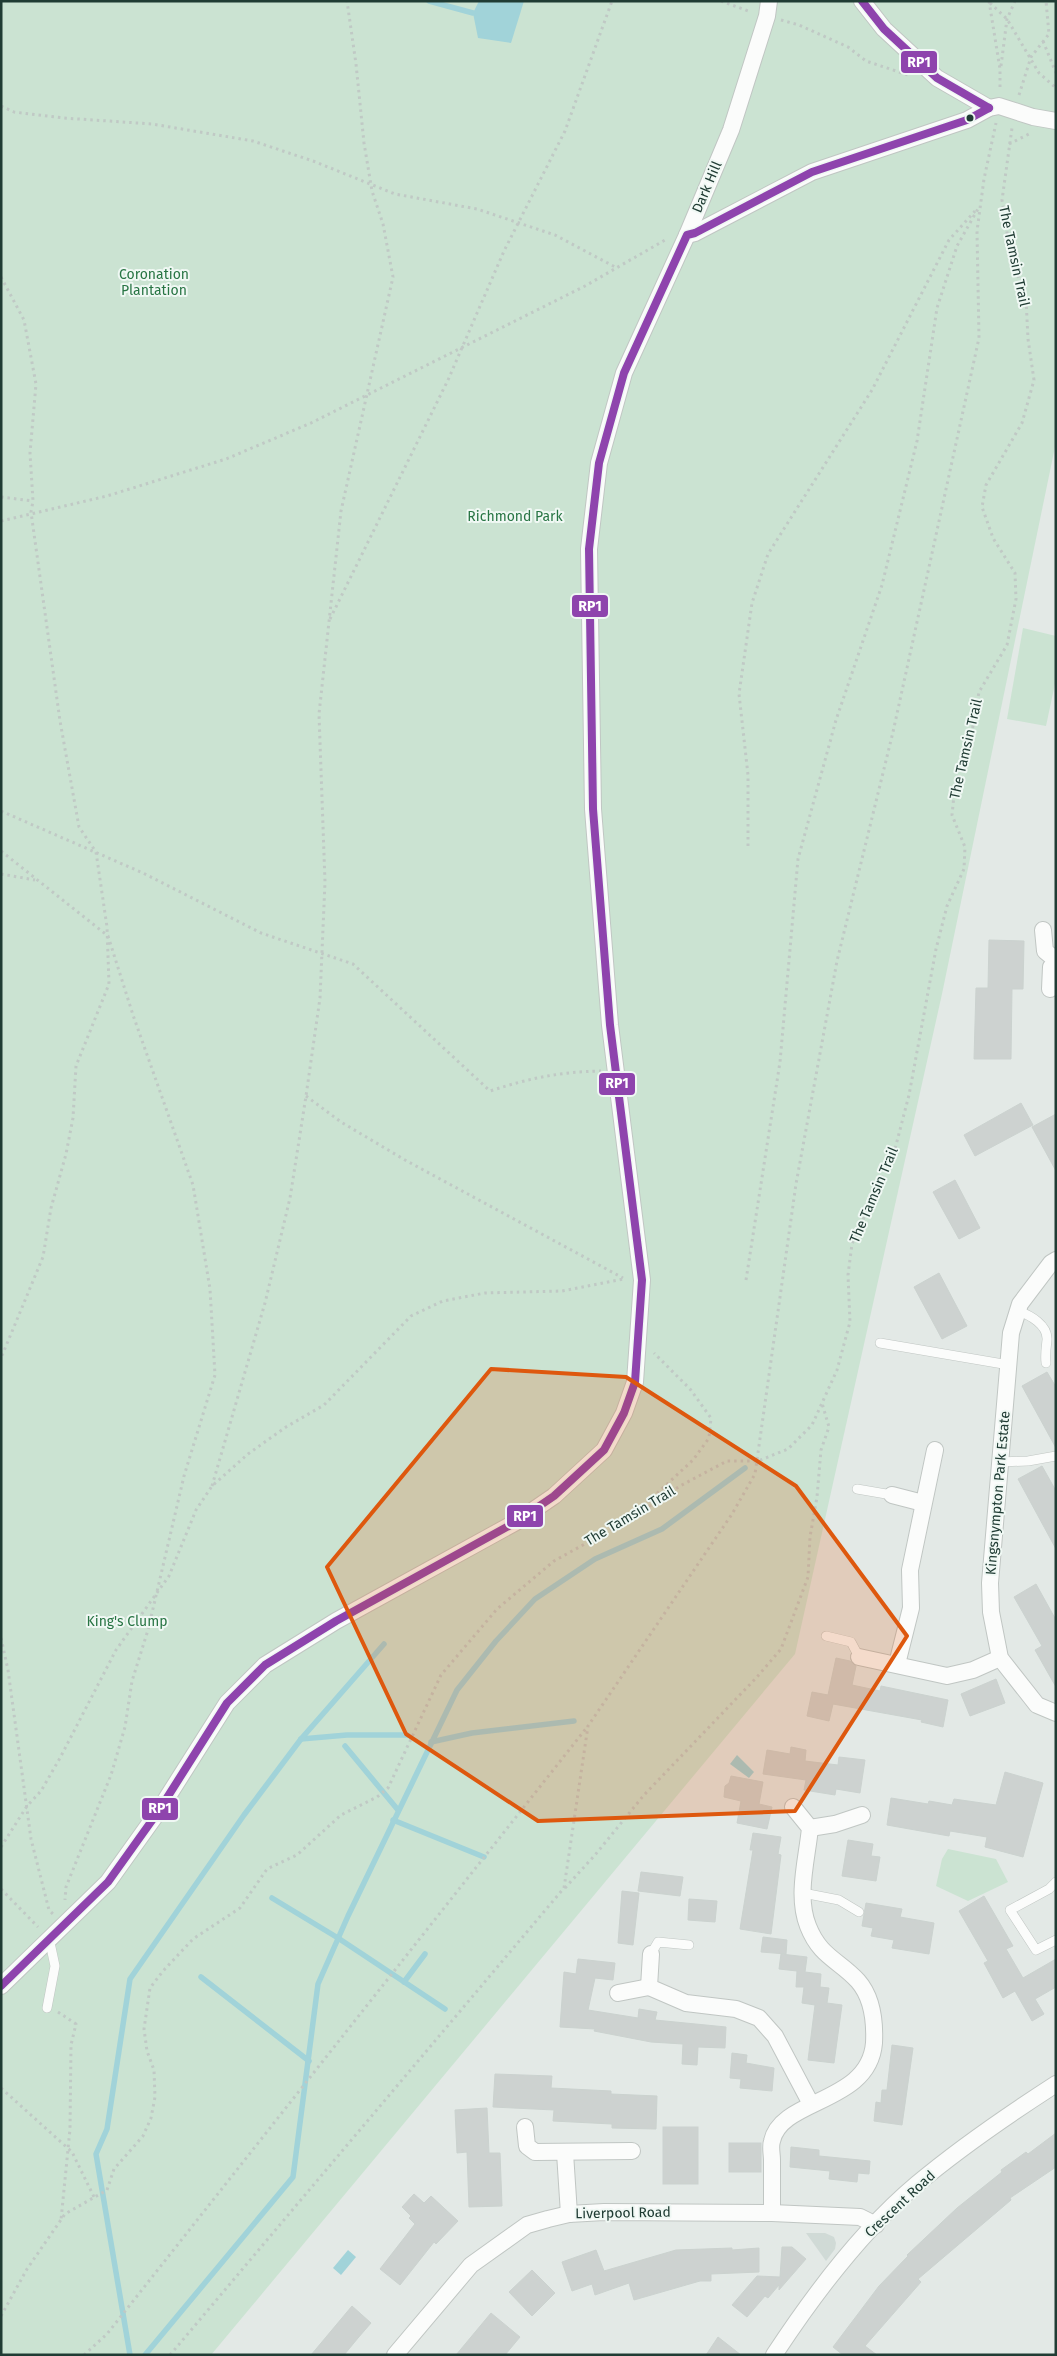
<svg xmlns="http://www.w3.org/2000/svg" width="1057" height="2356" font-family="'Fira Sans',sans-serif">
<rect width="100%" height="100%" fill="#e3e9e6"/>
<path fill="#d0dad6" d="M806 2233H825L834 2237 836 2243 835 2249 826 2261Z"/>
<g fill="#cbe3d2">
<path d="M1 1H1056V442L942 994 795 1654 211 2355H1Z"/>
<path d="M1023 628 1056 636V679L1046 726 1007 719Z"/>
<path d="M948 1849 996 1859 1008 1882 968 1901 936 1886 942 1859Z"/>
</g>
<g fill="#a1d3d9">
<path d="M479 1H524L511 43 478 38 473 13Z"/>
<path d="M737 1755 754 1772 749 1778 730 1764Z"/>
<path d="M348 2250 356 2257 341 2275 333 2268Z"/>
</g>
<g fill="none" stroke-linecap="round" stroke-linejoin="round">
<g stroke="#a1d3d9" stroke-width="5.5">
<path d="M429 1 473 13"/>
<path d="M301 1739 347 1735H407"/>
<path d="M431 1742 472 1733 574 1721"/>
<path d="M345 1746 398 1810"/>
<path d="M393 1820 484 1857"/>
<path d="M272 1898 338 1938 445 2009"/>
<path d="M201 1977 309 2061"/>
<path d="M404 1982 425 1954"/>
<path d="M130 2355 96 2154 107 2129 130 1979 244 1815 301 1739 384 1644"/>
<path d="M145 2355 293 2177 318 1984 348 1916 457 1690 496 1641 535 1599 595 1559 662 1529 745 1468"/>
</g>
</g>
<g fill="#cdd2d0" stroke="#cbd2cf">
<path d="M989 940 1024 941 1023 989H1012L1011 1059H974L976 988H988Z"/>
<path d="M1021 1103 1033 1125 975 1156 964 1135Z"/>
<path d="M1056 1114V1171L1032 1127Z"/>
<path d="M955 1180 980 1228 959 1239 933 1192Z"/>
<path d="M939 1273 967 1326 942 1339 914 1287Z"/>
<path d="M1047 1372 1056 1387V1448L1022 1386Z"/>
<path d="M1042 1466 1056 1491V1549L1018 1479Z"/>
<path d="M1036 1584 1056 1620V1687L1035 1650 1042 1646 1014 1597Z"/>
<path d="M836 1658 850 1661 856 1666 852 1685 880 1691 881 1686 948 1700 943 1727 921 1722 922 1720 833 1704 829 1721 807 1716 812 1692 828 1695Z"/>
<path d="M996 1679 1005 1703 970 1716 961 1694Z"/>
<path d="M791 1747 806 1750 805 1761 838 1765 839 1757 865 1760 860 1793 836 1789 835 1795 804 1790 806 1780 763 1774 767 1750 790 1754Z"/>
<path d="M1005 1772 1043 1783 1023 1857 985 1847 987 1837 950 1831 949 1836 887 1825 891 1798 928 1804 929 1801 952 1805 954 1799 996 1805Z"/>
<path d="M731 1776 763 1782 759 1804 772 1807 767 1829 737 1823 741 1801 724 1797 725 1786 729 1783Z"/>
<path d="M753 1833 781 1837 778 1854 781 1855 771 1934 740 1929 753 1850H750Z"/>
<path d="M848 1840 873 1844 871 1856 880 1857 876 1881 842 1876Z"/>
<path d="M641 1872 683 1877 680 1896 638 1891Z"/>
<path d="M622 1891 639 1893 633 1945 618 1943Z"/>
<path d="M984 1896 1013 1946 1006 1949 1023 1978 1056 1959V1987L1035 1999 1044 2014 1032 2021 1015 1991 1003 1998 984 1963 988 1961 959 1911Z"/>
<path d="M689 1899 717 1901 715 1922 688 1920Z"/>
<path d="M866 1903 902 1909 900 1917 934 1923 929 1954 892 1948 894 1940 871 1936 873 1928 862 1926Z"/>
<path d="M763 1937 787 1940 786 1954 761 1952Z"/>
<path d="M781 1954 807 1957 805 1972 821 1974 820 1987 829 1988 827 2003 842 2005 834 2063 808 2060 815 2005 802 2003 804 1987H796L797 1971 779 1969Z"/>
<path d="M578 1959 615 1963 613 1980 595 1978 588 2010 638 2018 639 2009 657 2012 655 2020 726 2027 725 2048 698 2047 697 2065 682 2064 683 2044 651 2042 594 2031 595 2029 560 2027 564 1972 576 1974Z"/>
<path d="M892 2045 913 2048 902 2125 874 2121 876 2102 881 2103 882 2090H887Z"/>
<path d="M732 2053 747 2055 746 2063 774 2068 772 2091 740 2088 741 2079 730 2078Z"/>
<path d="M495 2074 552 2076 551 2088 611 2091V2094L657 2096 656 2129 612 2128V2124L553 2121 554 2110 493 2107Z"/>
<path d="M487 2108 489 2153H500L502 2206 469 2207 467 2152 457 2153 455 2110Z"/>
<rect x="663" y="2127" width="35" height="57"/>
<path d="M1056 2133V2167L1010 2198 1011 2200 918 2279 921 2282 865 2346 877 2355H843L833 2347 879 2286 908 2256 907 2255 957 2208 1002 2172 1001 2170 1026 2152 1028 2154Z"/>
<rect x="729" y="2143" width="32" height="29"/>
<path d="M791 2147 819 2150V2156L870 2161 869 2174 858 2173 857 2182 829 2179 830 2171 790 2167Z"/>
<path d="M414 2194 424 2203 431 2196 458 2221 436 2244 434 2242 400 2285 380 2269 415 2224 409 2218 411 2216 402 2207Z"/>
<path d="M782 2247H792L806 2259 779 2290V2285L768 2298 765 2296 747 2317 732 2305 757 2276 780 2277Z"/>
<path d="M732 2248V2250L759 2248V2272L711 2274V2281H700L634 2300 629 2283 595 2295 592 2284 572 2291 562 2262 596 2250 604 2271 676 2250Z"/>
<path d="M532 2270 555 2293 532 2316 509 2292Z"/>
<path d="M352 2306 371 2323 358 2338 344 2355H311Z"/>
<path d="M491 2313 520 2337 505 2355H456Z"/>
<path d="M718 2337 741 2355H706Z"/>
</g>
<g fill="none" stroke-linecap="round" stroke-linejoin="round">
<defs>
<g id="service">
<path d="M1018 1311C1030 1315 1048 1325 1047 1340 1046 1348 1045 1355 1046 1363"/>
<path d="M880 1343 1009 1365"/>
<path d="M1000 1462 1028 1461 1056 1456"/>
<path d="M857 1489 892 1495"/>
<path d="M826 1636 851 1642 859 1657"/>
<path d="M1056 1882 1049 1889 1010 1910 1036 1950 1056 1940"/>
<path d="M803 1893 839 1900 859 1912"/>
<path d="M651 1954 658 1942 689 1945"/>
<path d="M47 2008 55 1966 49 1938"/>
</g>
<g id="minor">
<path d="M862 1 884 29 937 78 989 108"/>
<path d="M687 235 695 233 812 172 967 120 989 108 999 106 1033 117 1056 121"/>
<path d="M1043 930 1045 951 1056 960"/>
<path d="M1050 989 1051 967 1056 964"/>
<path d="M1056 1260 1051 1263 1020 1304 1011 1333 990 1583 991 1612 1000 1658 1037 1705 1056 1713"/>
<path d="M892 1495 923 1503"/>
<path d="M859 1657 947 1676 973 1670 1000 1658"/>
<path d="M897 1664 911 1608 910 1570 935 1450"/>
<path d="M810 1828 835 1824 862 1815"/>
<path d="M651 1954 649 1987 686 2003 736 2009 759 2018 775 2036 811 2104"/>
<path d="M1 1986 108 1882 158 1812 227 1703 265 1665 336 1621 516 1522 554 1496 604 1450 624 1413 635 1382 642 1280 610 1025 593 809 589 549 599 463 624 373 687 235 731 130 767 16 769 1"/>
<path d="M618 1993 649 1987"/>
<path d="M525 2127 527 2146 535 2152 632 2151"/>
<path d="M565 2153 569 2214"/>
<path d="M772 2213C772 2196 772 2178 772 2160 772 2154 770 2147 772 2141 781 2098 869 2104 874 2043 875 2022 872 1997 858 1981 839 1960 820 1957 808 1926 796 1896 807 1859 810 1828L793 1807"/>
<path d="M395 2355 471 2265 527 2225 548 2219 569 2214 604 2212 772 2213 860 2217 876 2225"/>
<path d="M774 2355C814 2294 861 2231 917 2184 961 2147 1008 2115 1056 2084"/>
</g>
</defs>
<use href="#service" stroke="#c0c6c3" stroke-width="10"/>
<use href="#minor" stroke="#c0c6c3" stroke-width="18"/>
<g stroke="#c0c9c5" stroke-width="3" stroke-dasharray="2.5 4" stroke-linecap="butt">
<path d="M721 1 751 12"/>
<path d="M989 1 1000 69V90"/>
<path d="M990 3 1007 19 1039 73 1056 88"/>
<path d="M781 20 799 25 848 47 866 61 908 75"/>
<path d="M1043 41 1056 73"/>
<path d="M1001 66 1007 19 1015 1"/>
<path d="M1019 95 1031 57 1049 34 1046 1"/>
<path d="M1 106 14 112 64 118 152 124 253 141 313 161 395 194 477 209 555 235 617 268"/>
<path d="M1009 144 1029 134"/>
<path d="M1 277 24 320 36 384 30 453 33 501 31 512 60 721 79 827 96 852 107 927 109 984 76 1066 73 1118 66 1154 51 1208 43 1257 1 1358"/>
<path d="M1 497 33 501"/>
<path d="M1 521 107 496 226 459 311 423 585 286 665 240"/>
<path d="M330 619 448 380 504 251 565 131 612 1"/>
<path d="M1 811 143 873 261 933 353 964 490 1091C530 1078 559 1072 601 1071"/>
<path d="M748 846V775L739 694 752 603 768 554 872 390 949 240 975 211"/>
<path d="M1 851 108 936 133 1015 193 1185 210 1289 215 1375 184 1476 148 1630 132 1681 125 1727 111 1775 66 1887 65 1900"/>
<path d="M1 874 35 880"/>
<path d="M306 1096 341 1122 405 1160 623 1278"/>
<path d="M746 1280 780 1062 798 859 836 720 882 585 917 441 937 308 957 246 979 207"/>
<path d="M212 1486 265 1303 290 1198 306 1096 320 998 325 882 319 714 341 511 393 277 383 224 372 191 364 143 356 64 347 1"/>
<path d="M638 1511 693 1460 709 1438 711 1418 690 1389 654 1353"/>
<path d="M1 1638 8 1670 31 1839 49 1910 53 1914"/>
<path d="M1 1847 27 1806 41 1791 60 1758 116 1650 169 1576 196 1510 212 1486 248 1454 286 1427 324 1405 411 1316 443 1301 485 1293 562 1291 623 1279"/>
<path d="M565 1888 595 1855 644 1795 757 1677 781 1649 808 1577 810 1537 817 1497 821 1450 829 1427 822 1403"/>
<path d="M1 1889 38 1927"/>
<path d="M58 2012 76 2024 71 2045 70 2129 61 2220"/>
<path d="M1 2088 72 2152 94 2197"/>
<path d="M1 2316 27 2269 65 2214 107 2190 114 2169 143 2136 151 2118 155 2097 154 2070 147 2051 144 2029 150 1988 163 1971 193 1939 240 1908 267 1869 297 1855 341 1815 377 1797 388 1788 441 1675 497 1609 554 1561 630 1519 680 1486 727 1461H758L788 1449 812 1425 837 1370 850 1322 848 1275 852 1244 895 1149 909 1095 936 949 947 906 964 869 965 847 952 815 955 785 968 754 979 692 1007 645 1016 599 1015 573 993 538 982 507 986 485 1022 423 1034 380 1028 339 1026 299 1010 252 1002 200 1012 128"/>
<path d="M84 2355 107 2334 588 1726"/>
<path d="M170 2355 564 1888 588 1726 732 1514 755 1474 796 1184 837 961 893 732 979 338 977 231 984 179 996 123"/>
</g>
<use href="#service" stroke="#fbfcfb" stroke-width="9"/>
<use href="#minor" stroke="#fbfcfb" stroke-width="16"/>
<defs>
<g id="bus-1">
<path d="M862 1 884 29 937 78 989 108"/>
<path d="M1 1986 108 1882 158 1812 227 1703 265 1665 336 1621 516 1522 554 1496 604 1450 624 1413 635 1382 642 1280 610 1025 593 809 589 549 599 463 624 373 687 235 695 233 812 172 967 120 989 108"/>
</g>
</defs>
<use href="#bus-1" stroke="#f0f8f4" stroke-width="11"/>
<use href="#bus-1" stroke="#8e44ad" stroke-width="8"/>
</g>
<path fill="#de580e" fill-opacity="0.2" stroke="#de580e" stroke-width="4" stroke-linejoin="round" d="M491 1369 626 1377 796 1486 907 1636 795 1811 538 1821 406 1734 327 1567Z"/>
<circle fill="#203c34" stroke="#f0f8f4" stroke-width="2" cx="970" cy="118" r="4.5"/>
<g text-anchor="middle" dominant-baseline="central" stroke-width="4" stroke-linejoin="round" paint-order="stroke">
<g font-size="14" fill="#203c34" stroke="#f0f8f4">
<text transform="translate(707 187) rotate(-67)">Dark Hill</text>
<text transform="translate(1014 256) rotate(78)">The Tamsin Trail</text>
<text transform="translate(966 749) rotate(-77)">The Tamsin Trail</text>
<text transform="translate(874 1195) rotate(-67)">The Tamsin Trail</text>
<text transform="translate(998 1493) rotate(-85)">Kingsnympton Park Estate</text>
<text transform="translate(630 1516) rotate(-31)">The Tamsin Trail</text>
<text transform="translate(900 2204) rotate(-43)">Crescent Road</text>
<text transform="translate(623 2213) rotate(-1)">Liverpool Road</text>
</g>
<g font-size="14" fill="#287544" stroke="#f0f8f4">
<text x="154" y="274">Coronation<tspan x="154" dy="16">Plantation</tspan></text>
<text x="515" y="516">Richmond Park</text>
<text x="127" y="1621">King's Clump</text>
</g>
</g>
<g stroke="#f0f8f4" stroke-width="2">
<rect x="900" y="50" width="38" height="24" rx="5" fill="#8e44ad"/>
<rect x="571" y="594" width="38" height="24" rx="5" fill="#8e44ad"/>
<rect x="598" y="1072" width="38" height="24" rx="5" fill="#8e44ad"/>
<rect x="506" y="1504" width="38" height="24" rx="5" fill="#8e44ad"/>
<rect x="141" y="1797" width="38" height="24" rx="5" fill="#8e44ad"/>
</g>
<g font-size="14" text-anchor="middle" font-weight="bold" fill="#fff">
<text x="919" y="67">RP1</text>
<text x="590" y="611">RP1</text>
<text x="617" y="1088">RP1</text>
<text x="525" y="1521">RP1</text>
<text x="160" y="1813">RP1</text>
</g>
<rect width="1057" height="2356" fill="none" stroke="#203c34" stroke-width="5"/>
</svg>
